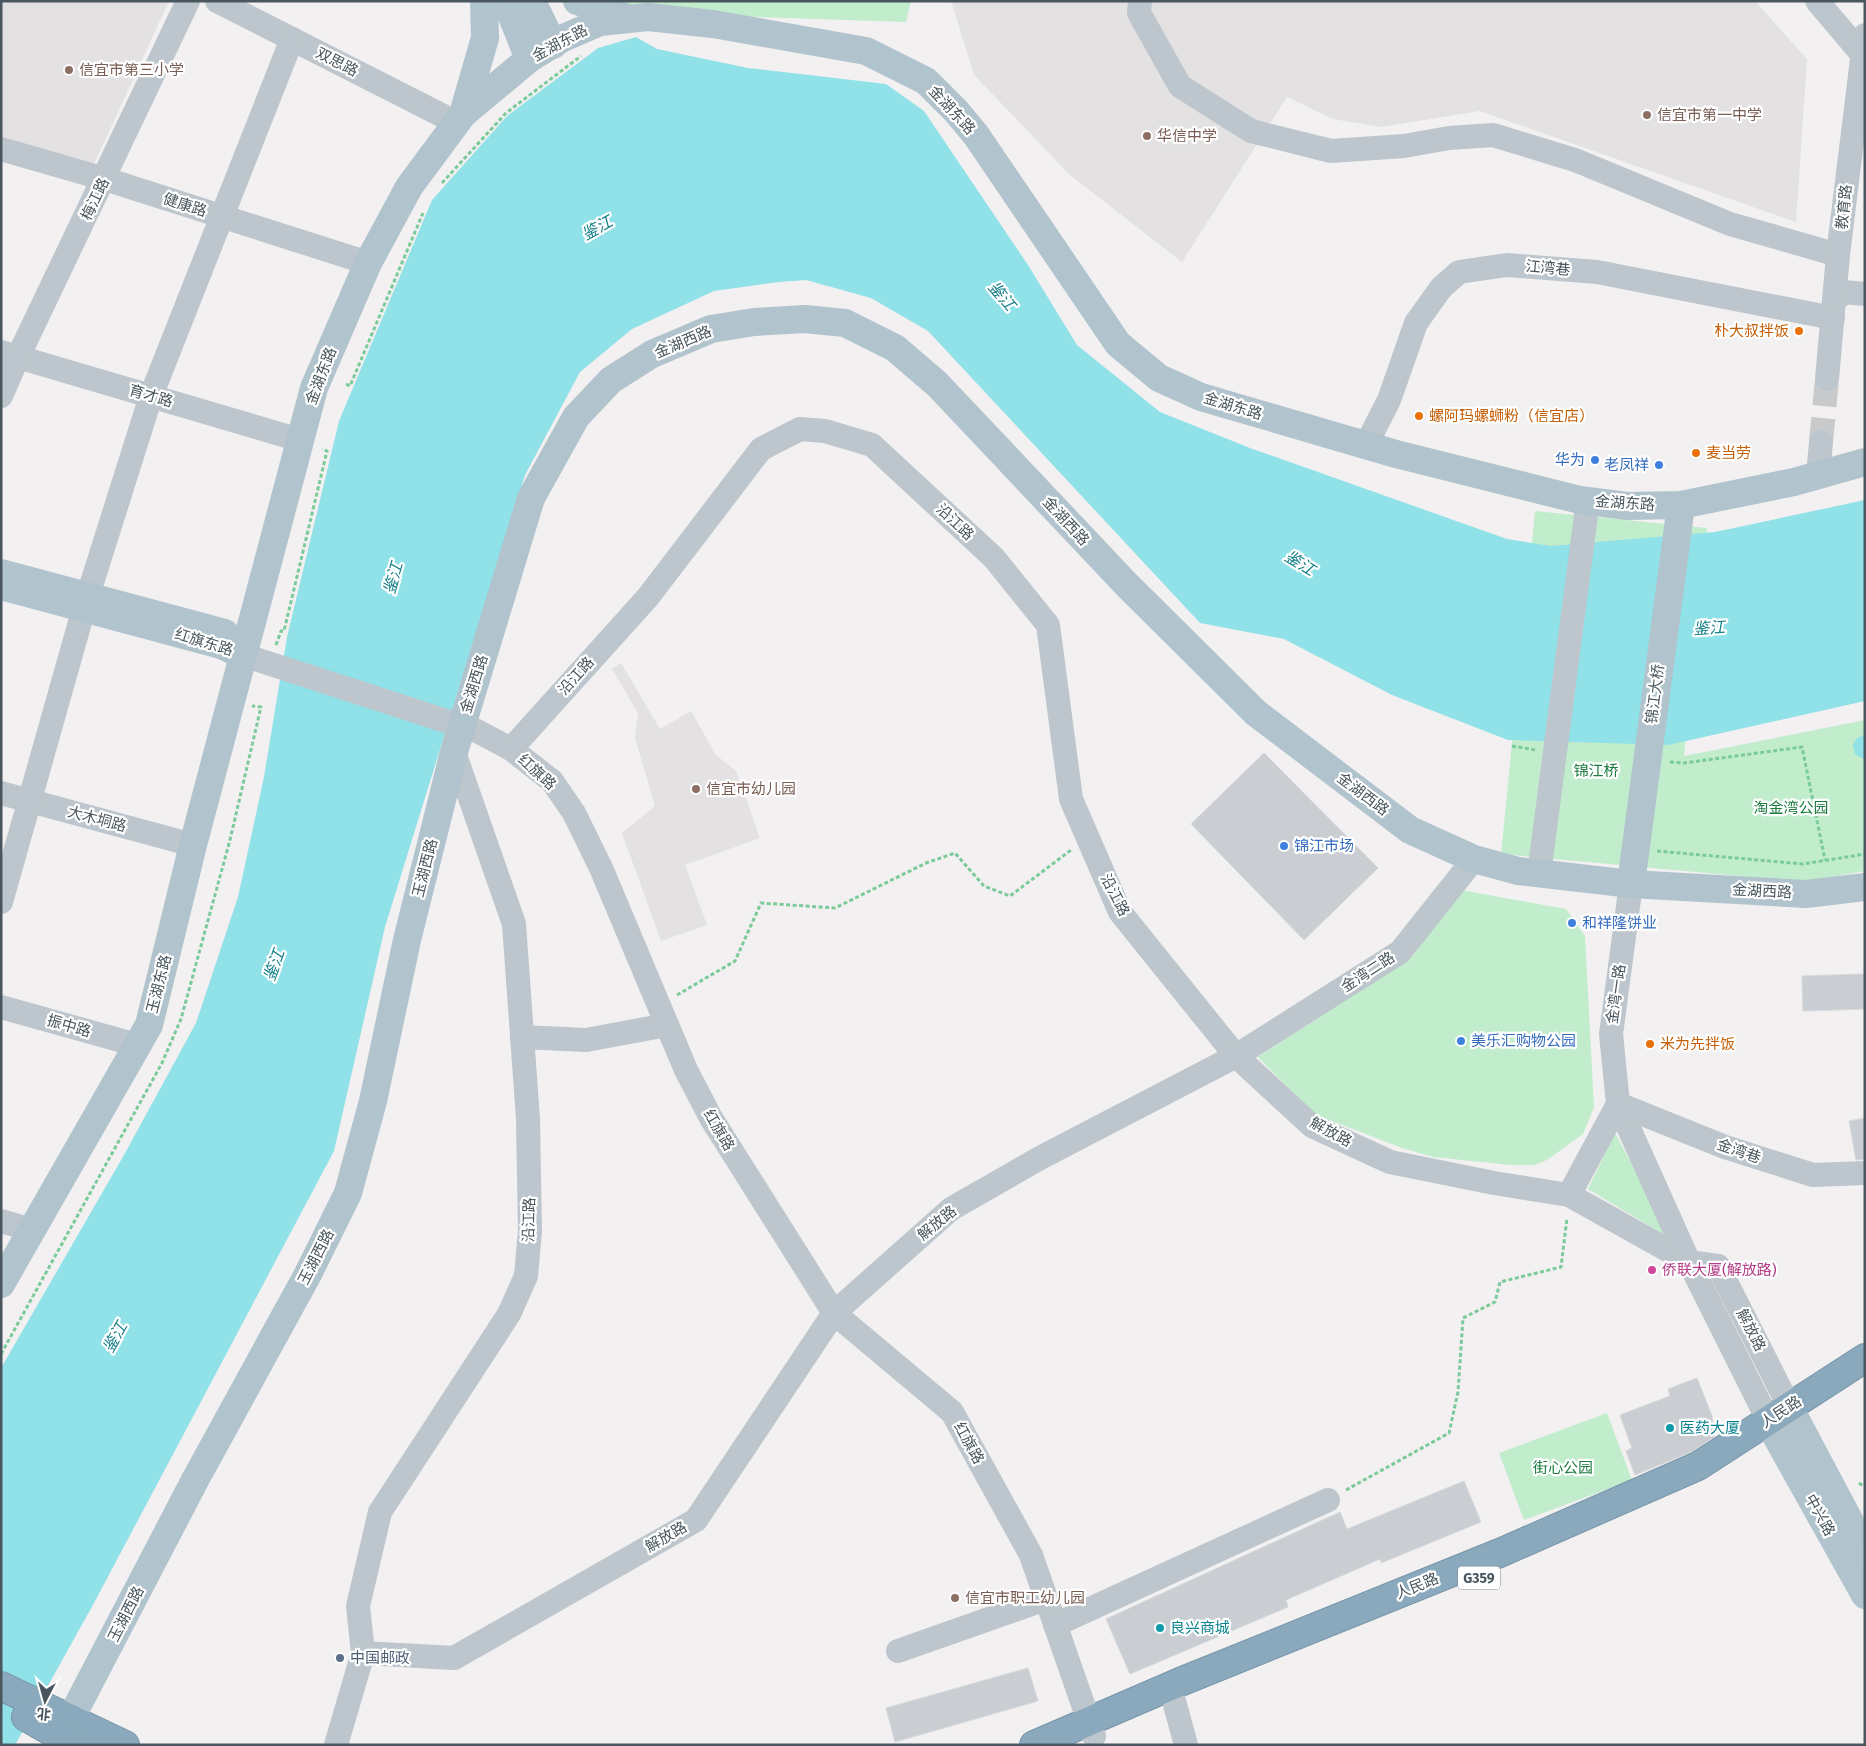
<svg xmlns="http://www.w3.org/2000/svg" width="1866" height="1746" font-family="'Fira Sans','Noto Sans SC',sans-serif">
<rect width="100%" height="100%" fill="#f2f0f0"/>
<g fill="#e3e1e2">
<path d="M1 1H169L94 164 1 139Z"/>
<path d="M951 1H1755L1807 59 1796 222 1480 111 1381 127 1333 119 1287 97 1182 262 1070 175 974 75Z"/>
<path d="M621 663 660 729 691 711 716 755 736 771 760 838 685 865 707 925 661 941 622 833 655 806 635 738 638 713 612 669Z"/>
</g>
<g fill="#c1edcd">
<path d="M623 1H911L906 22 630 13Z"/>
<path d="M1535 511 1707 528 1684 756 1865 720V871L1803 882 1501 854Z"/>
<path d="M1461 890 1566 909 1585 936 1594 1107 1583 1134 1547 1160 1534 1165H1510L1433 1157 1402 1148 1314 1114 1258 1057 1413 956 1451 900Z"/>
<path d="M1615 1133 1673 1240 1588 1189Z"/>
<path d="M1607 1413 1632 1480 1524 1520 1499 1453Z"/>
</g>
<g fill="#91e1e8">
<path d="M636 37 657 49 748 68 886 84 924 111 1028 265 1077 345 1160 412 1250 448 1507 539 1551 546 1715 532 1865 500V701L1668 745 1508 740 1392 695 1284 639 1200 623 928 331 871 298 806 280 779 282 714 291 632 329 580 372 525 475 385 927 334 1151 94 1603 15 1745H1V1368L124 1155 196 1023 238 897 264 777 287 637 339 421 432 200 507 116 598 48Z"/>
<path d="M1865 735V760L1855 754 1853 745 1857 738Z"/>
</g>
<g fill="#caced2" stroke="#d4d7db">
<path d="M1264 753 1378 868 1304 940 1191 824Z"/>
<path d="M1865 974V1009L1803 1011 1802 976Z"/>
<path d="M1865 1118V1159L1856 1160 1849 1121Z"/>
<path d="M1697 1378 1712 1416 1714 1437 1691 1452 1635 1475 1626 1451 1632 1448 1620 1415 1670 1396 1668 1389Z"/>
<path d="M1464 1481 1481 1522 1381 1563 1380 1559 1286 1600 1288 1607 1130 1674 1106 1619 1340 1512 1347 1529Z"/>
<path d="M1028 1668 1038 1701 895 1742 886 1708Z"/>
</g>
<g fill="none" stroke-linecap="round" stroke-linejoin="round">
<path stroke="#c8cacb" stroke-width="24" stroke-dasharray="24 12" stroke-linecap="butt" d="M1821 442 1827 379"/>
<defs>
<g id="highway">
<path d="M1 1686 125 1745"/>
<path d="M26 1717 75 1745"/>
<path d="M1034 1745 1180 1682 1502 1552 1698 1466 1865 1358"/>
</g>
</defs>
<use href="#highway" stroke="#7694a8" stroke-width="30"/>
<g stroke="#7bca99" stroke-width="3" stroke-dasharray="4 2.5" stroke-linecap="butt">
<path d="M442 183 506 113 581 56"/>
<path d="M346 384 350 386 423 213"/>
<path d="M276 645 281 631H284L327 451 322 449"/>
<path d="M1512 746 1536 750"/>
<path d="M1670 762 1684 763 1802 747 1825 860"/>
<path d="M1657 851 1803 864 1865 854"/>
<path d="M677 995 735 961 761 903 835 908 926 863 955 853 984 886 1010 896 1071 850"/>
<path d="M1 1354 162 1063 181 1019 230 840 261 707 252 706"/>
<path d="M1859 1483 1865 1487"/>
<path d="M1346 1490 1449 1433 1458 1392 1463 1318 1495 1302 1500 1282 1561 1267 1567 1218"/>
</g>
<g stroke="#bcc6cc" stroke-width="24">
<path d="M217 1 457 123"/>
<path d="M1140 1 1139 13 1180 86 1251 131 1331 151 1404 146 1449 138 1493 135 1575 160 1730 224 1838 255"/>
<path d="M1817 1 1861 53"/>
<path d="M1 149 105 179 368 263"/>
<path d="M1834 301 1844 292 1865 294"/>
<path d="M1 352 300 440"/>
<path d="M1827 379 1838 255 1865 35"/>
<path d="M1 396 18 357 188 1"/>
<path d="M1366 445 1389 400 1416 323 1441 288 1459 272 1507 265 1597 272 1833 318"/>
<path d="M1818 475 1821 442"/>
<path d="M243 655 477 731 511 749 552 781 574 813 601 868 686 1070 711 1118 834 1313 952 1412 1031 1555 1094 1736"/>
<path d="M511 749 648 597 761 449 800 429 825 431 872 445 994 558 1048 625 1071 799 1120 912 1236 1056 1312 1126 1390 1162 1494 1183 1569 1195 1689 1262 1775 1434"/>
<path d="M1 793 193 845"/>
<path d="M1539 874 1588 500"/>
<path d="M1631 884 1611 1034 1618 1104 1689 1262 1718 1266 1796 1420"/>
<path d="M1 902 84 608 151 396 292 39"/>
<path d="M1 1007 137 1045"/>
<path d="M522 1037 586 1040 667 1025"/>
<path d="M1618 1104 1725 1147 1813 1175 1865 1173"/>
<path d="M1569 1195 1618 1104"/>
<path d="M1 1221 32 1230"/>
<path d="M1055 1625 1328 1500"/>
<path d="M898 1651 1046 1599"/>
<path d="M363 1653 358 1606 380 1512 509 1314 526 1276 530 1231 528 1119 514 924 454 752"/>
<path d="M1174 1701 1186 1745"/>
<path d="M336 1745 363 1653 454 1658 696 1520 834 1313 951 1209 1040 1158 1236 1056 1400 952 1474 859"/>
</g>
<g stroke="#b1c3cd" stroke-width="28">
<path d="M506 1 529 59"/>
<path d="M532 1 553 45"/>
<path d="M577 1 625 17"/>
<path d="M463 114 485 38 484 1"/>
<path d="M1 573 225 633 243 655 221 645 1 586"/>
<path d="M1631 884 1681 505"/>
<path d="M1 1284 149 1025 193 845 314 388 368 263 409 187 463 114 529 59 561 39 600 22 648 17 713 24 866 51 926 81 956 111 976 135 1118 344 1159 378 1201 397 1396 454 1580 500 1627 506 1681 505 1794 482 1865 462"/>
<path d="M1796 1420 1865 1550"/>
<path d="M1775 1434 1865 1595"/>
<path d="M59 1741 195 1480 308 1274 348 1193 373 1101 407 940 454 752 531 498 576 417 611 380 652 354 711 329 754 322 805 319 845 323 895 348 937 384 1126 584 1256 713 1410 830 1474 859 1518 871 1631 884 1806 894 1865 887"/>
</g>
<use href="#highway" stroke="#8aa9bc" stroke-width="28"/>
</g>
<g fill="#8d6e63" stroke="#fff" stroke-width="2">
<circle cx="69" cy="70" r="5"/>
<circle cx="1647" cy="115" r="5"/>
<circle cx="1147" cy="136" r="5"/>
<circle cx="696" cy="789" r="5"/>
<circle cx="955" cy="1598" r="5"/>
</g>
<g fill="#e8710a" stroke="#fff" stroke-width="2">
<circle cx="1799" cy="331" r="5"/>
<circle cx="1419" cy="416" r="5"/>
<circle cx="1696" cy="453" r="5"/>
<circle cx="1650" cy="1044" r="5"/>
</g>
<g fill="#3f7fe0" stroke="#fff" stroke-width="2">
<circle cx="1595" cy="460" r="5"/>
<circle cx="1659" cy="465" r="5"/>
<circle cx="1284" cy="846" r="5"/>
<circle cx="1572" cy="923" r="5"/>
<circle cx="1461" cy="1041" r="5"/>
</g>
<circle fill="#d1479c" stroke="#fff" stroke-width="2" cx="1652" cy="1270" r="5"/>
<g fill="#0f9aa8" stroke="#fff" stroke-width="2">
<circle cx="1670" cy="1428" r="5"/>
<circle cx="1160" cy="1628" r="5"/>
</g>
<circle fill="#5c6f8a" stroke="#fff" stroke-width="2" cx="340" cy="1658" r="5"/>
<g text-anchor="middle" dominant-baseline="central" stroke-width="4.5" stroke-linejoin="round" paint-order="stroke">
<rect fill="#fff" stroke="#80898e" stroke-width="1" x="1458" y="1566.5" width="42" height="23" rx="4"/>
<g font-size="14" font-weight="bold" fill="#49565d">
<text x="1479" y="1578">G359</text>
</g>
<g font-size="15" fill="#49565d" stroke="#fff">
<text transform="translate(560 43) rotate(-28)">金湖东路</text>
<text transform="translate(337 62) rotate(27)">双思路</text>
<text transform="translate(952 110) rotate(47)">金湖东路</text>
<text transform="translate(95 199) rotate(-64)">梅江路</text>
<text transform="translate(185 205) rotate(18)">健康路</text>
<text transform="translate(1844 207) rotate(-84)">教育路</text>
<text transform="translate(1548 268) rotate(5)">江湾巷</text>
<text transform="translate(683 342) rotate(-23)">金湖西路</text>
<text transform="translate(321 376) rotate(-69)">金湖东路</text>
<text transform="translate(151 396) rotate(16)">育才路</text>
<text transform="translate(1233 406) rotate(17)">金湖东路</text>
<text transform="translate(1625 503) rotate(4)">金湖东路</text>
<text transform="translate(1066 521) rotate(47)">金湖西路</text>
<text transform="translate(955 522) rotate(43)">沿江路</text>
<text transform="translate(204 642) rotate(17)">红旗东路</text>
<text transform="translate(576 676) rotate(-48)">沿江路</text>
<text transform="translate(474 684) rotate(-73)">金湖西路</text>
<text transform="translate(1655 694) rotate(-83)">锦江大桥</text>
<text transform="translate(537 772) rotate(42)">红旗路</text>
<text transform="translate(1363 794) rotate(37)">金湖西路</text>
<text transform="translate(97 819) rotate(15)">大木垌路</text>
<text transform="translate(425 868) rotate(-76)">玉湖西路</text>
<text transform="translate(1762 891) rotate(3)">金湖西路</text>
<text transform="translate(1115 895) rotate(63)">沿江路</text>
<text transform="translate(1368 972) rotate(-33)">金湾二路</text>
<text transform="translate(159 984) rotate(-76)">玉湖东路</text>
<text transform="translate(1616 994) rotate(-82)">金湾一路</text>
<text transform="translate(69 1026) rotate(16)">振中路</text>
<text transform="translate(719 1130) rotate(59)">红旗路</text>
<text transform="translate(1331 1132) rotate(28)">解放路</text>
<text transform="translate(1739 1151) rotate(19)">金湾巷</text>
<text transform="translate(529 1220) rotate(-89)">沿江路</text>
<text transform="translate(937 1223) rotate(-39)">解放路</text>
<text transform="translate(316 1257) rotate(-63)">玉湖西路</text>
<text transform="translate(1751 1330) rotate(63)">解放路</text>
<text transform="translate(1781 1412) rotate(-33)">人民路</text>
<text transform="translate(969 1443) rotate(61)">红旗路</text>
<text transform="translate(1820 1515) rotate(61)">中兴路</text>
<text transform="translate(666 1537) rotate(-30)">解放路</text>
<text transform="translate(1417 1586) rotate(-22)">人民路</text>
<text transform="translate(126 1614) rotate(-63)">玉湖西路</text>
</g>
<g font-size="15" fill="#785e54" stroke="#fff" text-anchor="start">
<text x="79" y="70">信宜市第三小学</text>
<text x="1657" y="115">信宜市第一中学</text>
<text x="1157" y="136">华信中学</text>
<text x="706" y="789">信宜市幼儿园</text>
<text x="965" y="1598">信宜市职工幼儿园</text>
</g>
<g font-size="15" fill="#c56008" stroke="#fff" text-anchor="start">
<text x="1789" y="331" text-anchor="end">朴大叔拌饭</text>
<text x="1429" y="416">螺阿玛螺蛳粉（信宜店）</text>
<text x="1706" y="453">麦当劳</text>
<text x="1660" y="1044">米为先拌饭</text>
</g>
<g font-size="15" fill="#366cbe" stroke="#fff" text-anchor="start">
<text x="1585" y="460" text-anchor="end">华为</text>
<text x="1649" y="465" text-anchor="end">老凤祥</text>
<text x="1294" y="846">锦江市场</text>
<text x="1582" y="923">和祥隆饼业</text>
<text x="1471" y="1041">美乐汇购物公园</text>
</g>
<g font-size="15" fill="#1c7b3f" stroke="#fff">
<text x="1596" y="771">锦江桥</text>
<text x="1791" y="808">淘金湾公园</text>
<text x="1563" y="1468">街心公园</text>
</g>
<g font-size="15" fill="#b23c85" stroke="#fff" text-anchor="start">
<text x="1662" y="1270">侨联大厦(解放路)</text>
</g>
<g font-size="15" fill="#0d838f" stroke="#fff" text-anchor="start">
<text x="1680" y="1428">医药大厦</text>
<text x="1170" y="1628">良兴商城</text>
</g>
<g font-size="15" fill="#4e5e75" stroke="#fff" text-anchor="start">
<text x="350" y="1658">中国邮政</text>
</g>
<g font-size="16" font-style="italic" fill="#137e87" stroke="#fff">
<text transform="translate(597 228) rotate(-29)">鉴江</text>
<text transform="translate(1002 296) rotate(50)">鉴江</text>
<text transform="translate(1300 563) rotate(32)">鉴江</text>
<text transform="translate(393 578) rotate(-74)">鉴江</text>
<text transform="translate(1709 628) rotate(-4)">鉴江</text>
<text transform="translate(274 965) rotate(-70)">鉴江</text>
<text transform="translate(115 1337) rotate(-61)">鉴江</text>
</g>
</g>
<rect width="1866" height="1746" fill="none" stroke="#49565d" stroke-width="5"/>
<g transform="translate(45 1701) rotate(186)" stroke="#ffffff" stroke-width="4" paint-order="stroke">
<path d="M0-4L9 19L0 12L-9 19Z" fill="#49565d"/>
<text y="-8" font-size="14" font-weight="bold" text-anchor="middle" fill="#49565d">北</text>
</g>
</svg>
